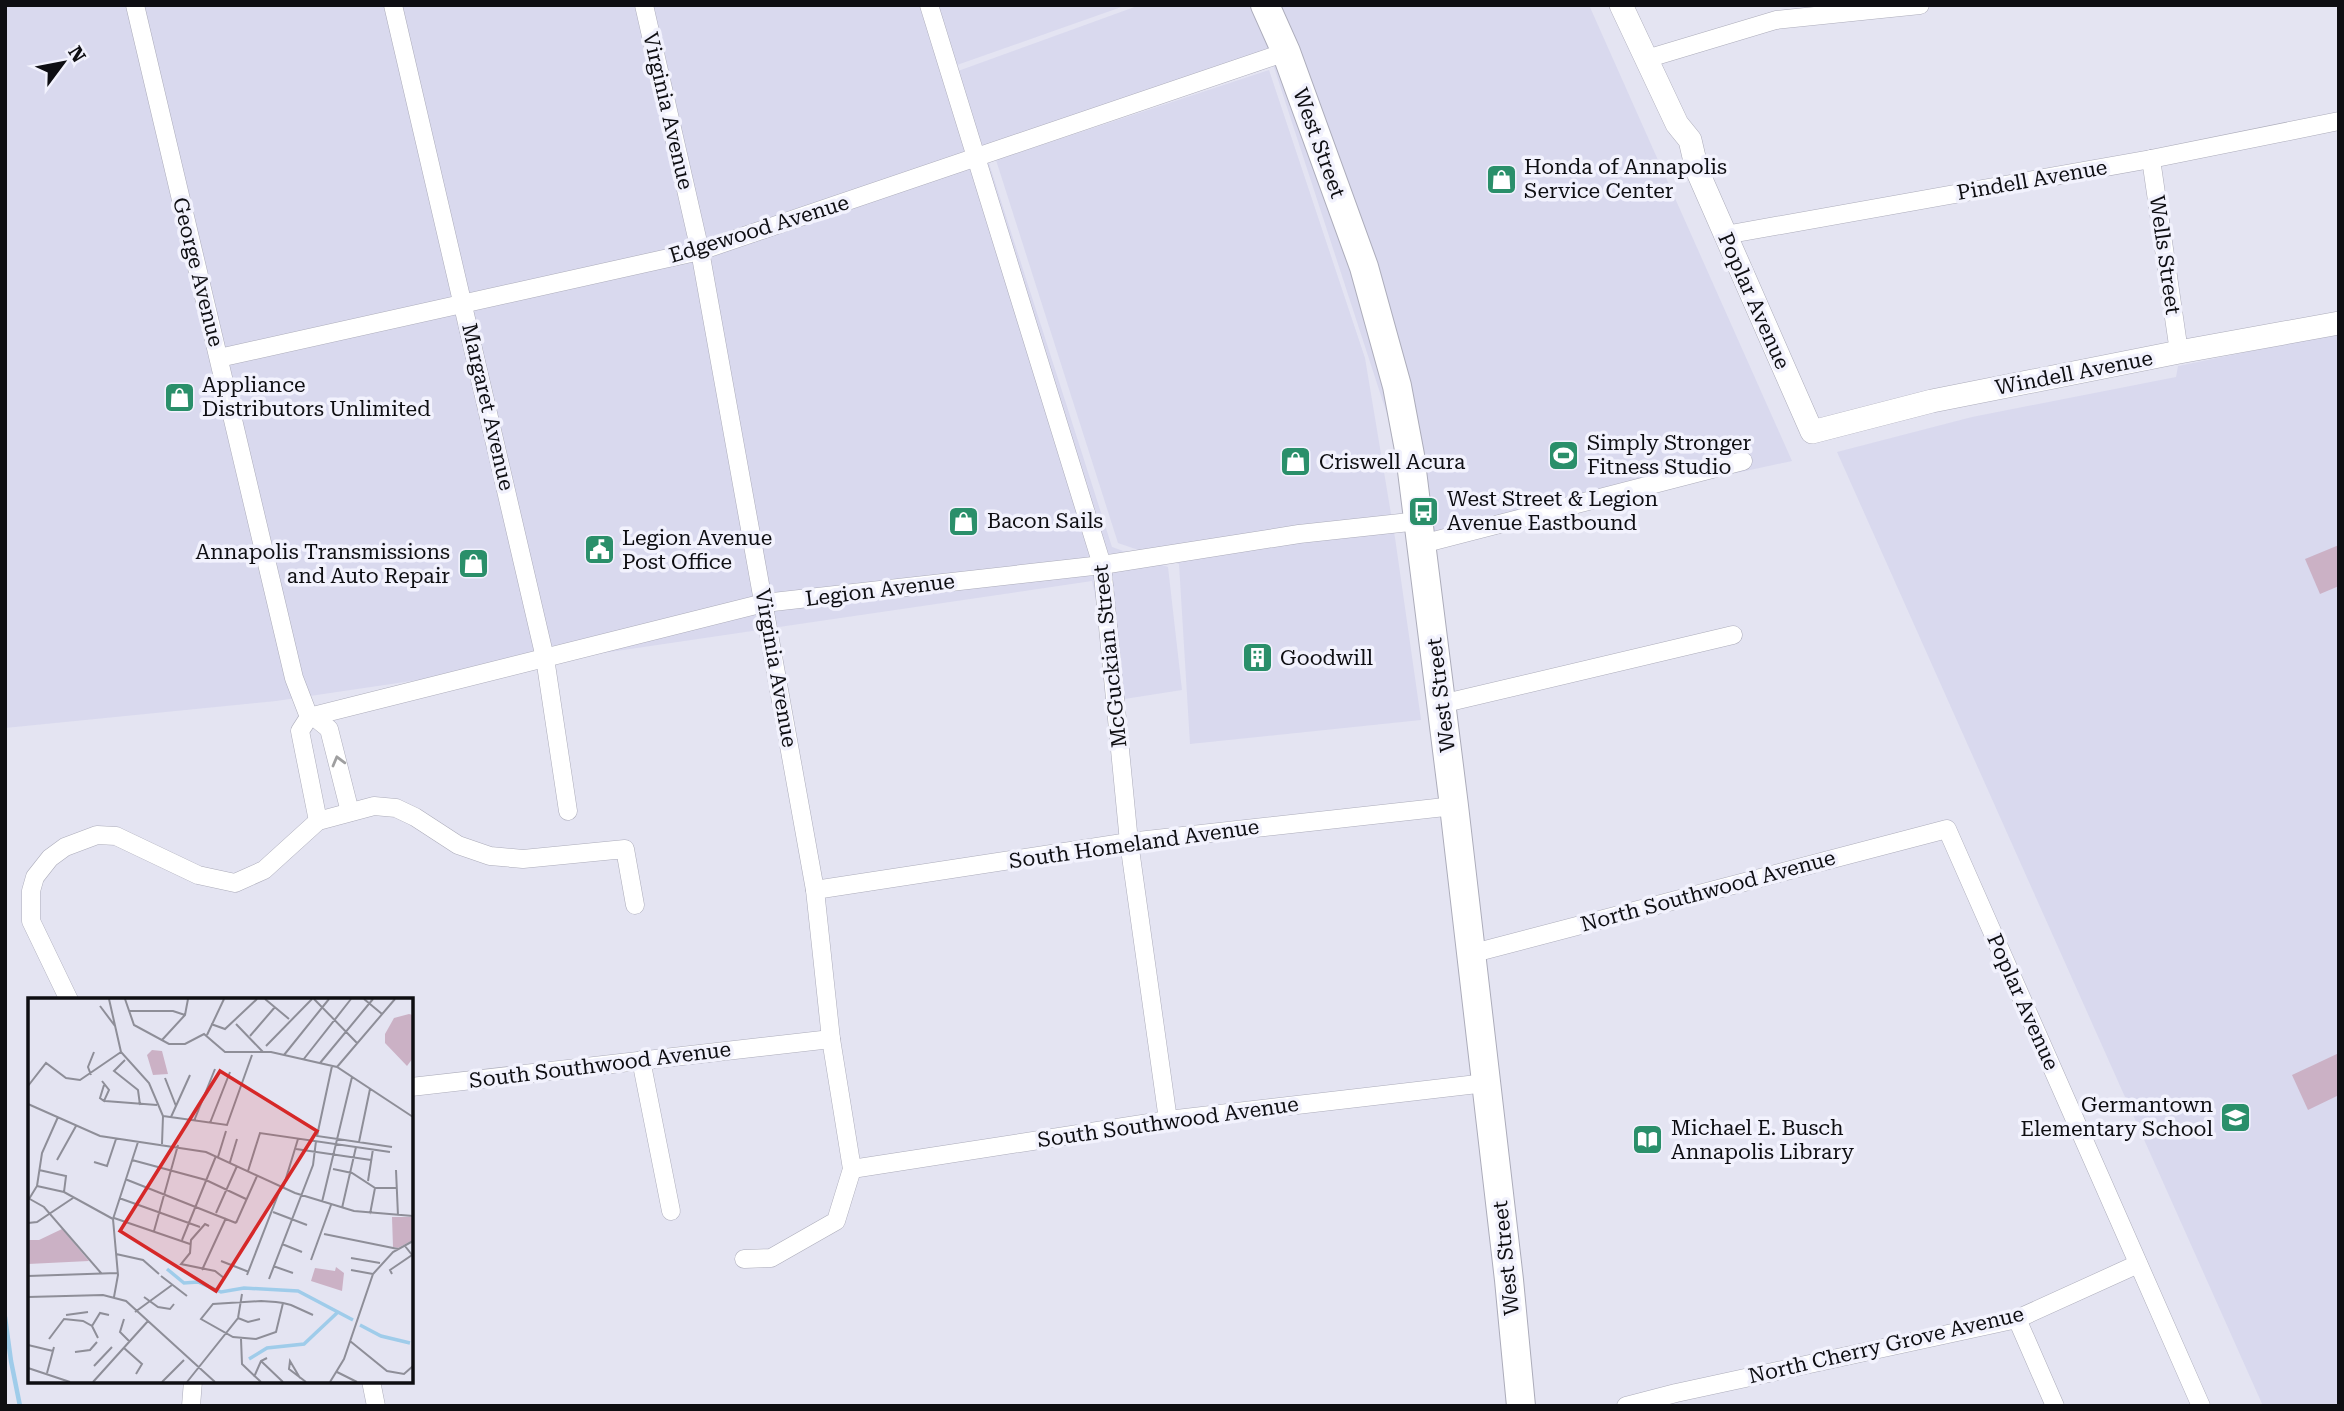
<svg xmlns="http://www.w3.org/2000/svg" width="2344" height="1411" font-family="'Roboto Serif',serif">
<rect width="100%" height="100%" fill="#e4e4f2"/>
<g fill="#d9d9ee">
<path d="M5 5H927L947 75 1140 5H1589L1792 461 1428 540 1269 52 987 157 1112 547 1168 567 1182 690 1118 700 1092 581 276 701 5 728Z"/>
<path d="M937 5H1127L957 65Z"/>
<path d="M1269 70 1365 358 1395 538 1421 720 1190 744 1179 564 1118 543 996 160Z"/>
<path d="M2339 333V1406H2263L1837 452 1972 417 2176 377 2178 366Z"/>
</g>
<g fill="#cbb1c5">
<path d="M2339 545V586L2320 594 2305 559Z"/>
<path d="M2339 1053V1095L2308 1110 2292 1075Z"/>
</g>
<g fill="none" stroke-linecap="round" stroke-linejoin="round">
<path stroke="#9fccea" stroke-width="4.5" d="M5 1317 11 1361 20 1406"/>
<defs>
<g id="minor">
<path d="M135 5 294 678 309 717"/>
<path d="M393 5 545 658 568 811"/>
<path d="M644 5 700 251 815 890 831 1039 852 1169 836 1221 771 1258 744 1259"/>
<path d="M929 5 1102 565 1129 842 1168 1120"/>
<path d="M1646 59 1776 20 1920 5"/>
<path d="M2151 159 2179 352"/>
<path d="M1725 235 2151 159 2339 121"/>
<path d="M219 358 700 251 1286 52"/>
<path d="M1422 544 1743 461"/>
<path d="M1441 704 1733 635"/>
<path d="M313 716 329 729 350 812"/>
<path d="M309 717 764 603 1102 565 1299 534 1419 521"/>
<path d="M309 717 300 731 318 821"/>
<path d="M815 890 1129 842 1454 806"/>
<path d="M1470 954 1947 829 2201 1406"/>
<path d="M69 1000 31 921V891L35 877 50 858 65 847 97 835 116 836 198 875 235 883 264 870 318 821 374 806 396 808 415 817 458 845 490 856 523 859 625 849 635 905"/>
<path d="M641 1060 671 1211"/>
<path d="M411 1087 831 1039"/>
<path d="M852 1169 1168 1120 1486 1083"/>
<path d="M2017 1319 2055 1406"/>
<path d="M371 1381 376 1406"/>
<path d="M191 1406 193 1381"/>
<path d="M1626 1406 1676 1393 2017 1319 2138 1264"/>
</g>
<path id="tertiary" d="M1621 5 1677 124 1690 140 1697 170 1812 432 1932 401 2179 352 2339 323"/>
<path id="primary" d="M1265 5 1286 52 1364 267 1397 386 1410 455 1454 806 1509 1280 1521 1406"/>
</defs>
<use href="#minor" stroke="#acacba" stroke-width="19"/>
<use href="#tertiary" stroke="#acacba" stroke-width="24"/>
<use href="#primary" stroke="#acacba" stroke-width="30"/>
<use href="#minor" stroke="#fff" stroke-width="18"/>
<use href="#tertiary" stroke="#fff" stroke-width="23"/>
<use href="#primary" stroke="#fff" stroke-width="28"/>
</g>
<defs><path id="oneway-chevron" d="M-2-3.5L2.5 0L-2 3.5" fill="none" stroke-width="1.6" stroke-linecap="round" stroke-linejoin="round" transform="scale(1.75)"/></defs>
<use stroke="#9f9fa0" href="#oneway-chevron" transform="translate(338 761) rotate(-105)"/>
<defs>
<symbol id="shop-square" viewBox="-11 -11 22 22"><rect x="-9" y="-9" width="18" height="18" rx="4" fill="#2a8f6a" stroke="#f2f2fd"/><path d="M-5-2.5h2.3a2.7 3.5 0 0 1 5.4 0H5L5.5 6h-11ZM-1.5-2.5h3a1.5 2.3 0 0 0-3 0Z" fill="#fff"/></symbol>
<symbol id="stadium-square" viewBox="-11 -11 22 22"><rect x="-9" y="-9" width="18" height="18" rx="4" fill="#2a8f6a" stroke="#f2f2fd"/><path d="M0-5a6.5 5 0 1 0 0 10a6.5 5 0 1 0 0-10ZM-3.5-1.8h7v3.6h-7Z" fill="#fff"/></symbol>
<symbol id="bus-square" viewBox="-11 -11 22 22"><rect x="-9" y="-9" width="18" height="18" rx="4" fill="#2a8f6a" stroke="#f2f2fd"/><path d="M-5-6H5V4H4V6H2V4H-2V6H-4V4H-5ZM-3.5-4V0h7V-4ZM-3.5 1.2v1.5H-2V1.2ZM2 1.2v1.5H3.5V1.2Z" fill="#fff"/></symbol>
<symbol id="civic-square" viewBox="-11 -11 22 22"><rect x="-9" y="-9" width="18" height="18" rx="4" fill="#2a8f6a" stroke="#f2f2fd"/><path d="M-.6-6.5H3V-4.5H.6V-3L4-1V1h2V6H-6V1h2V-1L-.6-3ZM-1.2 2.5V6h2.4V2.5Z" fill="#fff"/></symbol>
<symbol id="building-square" viewBox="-11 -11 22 22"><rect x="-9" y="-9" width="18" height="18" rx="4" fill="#2a8f6a" stroke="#f2f2fd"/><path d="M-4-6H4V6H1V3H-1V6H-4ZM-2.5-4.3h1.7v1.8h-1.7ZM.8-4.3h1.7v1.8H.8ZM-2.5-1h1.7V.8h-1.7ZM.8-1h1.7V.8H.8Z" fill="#fff"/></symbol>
<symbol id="school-square" viewBox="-11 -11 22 22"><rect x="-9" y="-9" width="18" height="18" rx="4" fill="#2a8f6a" stroke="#f2f2fd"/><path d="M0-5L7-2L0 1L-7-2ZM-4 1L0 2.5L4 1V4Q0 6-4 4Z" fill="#fff"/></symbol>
<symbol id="library-square" viewBox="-11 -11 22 22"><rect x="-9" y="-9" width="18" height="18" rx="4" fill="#2a8f6a" stroke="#f2f2fd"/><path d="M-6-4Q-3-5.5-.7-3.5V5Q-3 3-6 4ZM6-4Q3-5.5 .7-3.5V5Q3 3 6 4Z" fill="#fff"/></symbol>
</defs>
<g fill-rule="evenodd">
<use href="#shop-square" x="1484" y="162" width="35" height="35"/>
<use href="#shop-square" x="162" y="380" width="35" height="35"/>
<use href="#stadium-square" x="1546" y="438" width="35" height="35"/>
<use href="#shop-square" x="1278" y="444" width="35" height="35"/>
<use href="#bus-square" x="1406" y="494" width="35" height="35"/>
<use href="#shop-square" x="946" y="504" width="35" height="35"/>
<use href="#civic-square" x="582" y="532" width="35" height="35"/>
<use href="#shop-square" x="456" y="546" width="35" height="35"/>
<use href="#building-square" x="1240" y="640" width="35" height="35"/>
<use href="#school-square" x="2218" y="1100" width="35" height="35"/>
<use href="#library-square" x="1630" y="1122" width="35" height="35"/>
</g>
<g text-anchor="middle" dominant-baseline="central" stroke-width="7" stroke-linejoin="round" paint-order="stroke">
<g font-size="21" fill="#0e0e12" stroke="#f2f2fd">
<text transform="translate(668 111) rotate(77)">Virginia Avenue</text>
<text transform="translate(1319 143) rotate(70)">West Street</text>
<text transform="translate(2032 180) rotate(-10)">Pindell Avenue</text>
<text transform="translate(759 229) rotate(-17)">Edgewood Avenue</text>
<text transform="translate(2165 255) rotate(82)">Wells Street</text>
<text transform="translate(198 272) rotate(76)">George Avenue</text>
<text transform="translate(1754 301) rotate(66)">Poplar Avenue</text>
<text transform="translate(2074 373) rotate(-11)">Windell Avenue</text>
<text transform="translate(488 407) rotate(77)">Margaret Avenue</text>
<text transform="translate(880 590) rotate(-7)">Legion Avenue</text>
<text transform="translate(1110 656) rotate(-96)">McGuckian Street</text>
<text transform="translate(776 668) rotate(80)">Virginia Avenue</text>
<text transform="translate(1441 695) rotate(-97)">West Street</text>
<text transform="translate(1134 844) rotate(-8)">South Homeland Avenue</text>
<text transform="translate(1708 891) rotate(-15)">North Southwood Avenue</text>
<text transform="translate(2023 1002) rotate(66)">Poplar Avenue</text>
<text transform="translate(600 1065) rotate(-7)">South Southwood Avenue</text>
<text transform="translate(1168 1122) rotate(-8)">South Southwood Avenue</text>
<text transform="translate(1506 1258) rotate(-96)">West Street</text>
<text transform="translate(1886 1345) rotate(-13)">North Cherry Grove Avenue</text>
</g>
<g font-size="21" fill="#0e0e12" stroke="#f2f2fd" text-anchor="start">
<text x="1524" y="167">Honda of Annapolis<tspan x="1524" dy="24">Service Center</tspan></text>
<text x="202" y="385">Appliance<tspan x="202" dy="24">Distributors Unlimited</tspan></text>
<text x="1587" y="443">Simply Stronger<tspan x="1587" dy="24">Fitness Studio</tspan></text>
<text x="1319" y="462">Criswell Acura</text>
<text x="1447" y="499">West Street &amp; Legion<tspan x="1447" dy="24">Avenue Eastbound</tspan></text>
<text x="987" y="521">Bacon Sails</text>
<text x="622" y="538">Legion Avenue<tspan x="622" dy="24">Post Office</tspan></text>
<text x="450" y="552" text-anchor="end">Annapolis Transmissions<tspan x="450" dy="24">and Auto Repair</tspan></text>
<text x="1280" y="658">Goodwill</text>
<text x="2213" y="1105" text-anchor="end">Germantown<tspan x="2213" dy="24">Elementary School</tspan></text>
<text x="1671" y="1128">Michael E. Busch<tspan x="1671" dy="24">Annapolis Library</tspan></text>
</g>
</g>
<g transform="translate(28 998)">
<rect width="385" height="385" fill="#e4e4f2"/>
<path d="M381 16 385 17V60L379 68 357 45V36L366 20ZM124 52 134 53 140 76 125 77 119 57ZM364 219H385V242L370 250 365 249ZM34 231 61 263 0 266V242H11ZM308 269 316 275 314 293 283 283 287 270 307 273Z" fill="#cbb1c5"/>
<path fill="none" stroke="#9fccea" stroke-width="3.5" d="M139 271 156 285 170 284 193 294 216 290 270 293 325 322M332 327 353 338 382 345M221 361 239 350 276 346 310 314"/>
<path fill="none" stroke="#8e8e98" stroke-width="2" d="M81 1 93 54 121 85 135 118 134 146M97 1 106 27 141 46H157L176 36 197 54H243L309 69 385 119M237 1 261 21M286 1 329 45M336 1 354 16M72 8 87 28M101 13H145L157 17M183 26 197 31 229 1M208 26 235 54M179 37 196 1M222 38 247 9M134 42 157 17 160 1M238 48 284 1M256 57 301 1M97 62 86 73 110 92 112 107M275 62 323 1M292 65 345 1M304 68 289 138 364 149M309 69 367 1M63 77 60 69 66 54M137 80 148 108M74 83 81 92 76 103 72 100 76 87M0 88 18 65 38 80 52 82 93 54M77 103 129 107M0 106 72 138 178 154 267 195 326 213 385 218M135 118 199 127 224 57M143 119 162 77M166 123 187 71M182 125 202 74M331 144 342 91M268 151 343 162M190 159 198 133M29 162 48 128M104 162 178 182 218 201M66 164 79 168 88 141M202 164 209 141M305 171 324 175 347 190 342 216M11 172 38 178 36 194M368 172 370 218M220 173 232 135 362 154M97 181 208 225M340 183 345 151M9 188 36 194 85 221M255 190 270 141M347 190H369M0 200 16 209 73 275M91 200 172 229M1 201 9 188 14 155 30 119M294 204 324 79M314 210 328 149M245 214 279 227M188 215 209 168M86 220 162 246M0 225 9 224 45 200M208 225 229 178M181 228 177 226 163 242 162 255 153 266 187 273 196 280M126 233 150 147M296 236 370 251M154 242 188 158M254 246 274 254M88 256 115 262 131 276M323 260 352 265M283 262 303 207M193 263 221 274M245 268 265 275M174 272 198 220M323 272 345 276M364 276 362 272 384 257 377 248M219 277 253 189M0 278 89 275M133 278 159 298M241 281 285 167 288 143M0 299 75 297 98 303 187 384M86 299 90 277 85 221 110 144M116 299 130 309 142 311 146 306M255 305 248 334 228 341 205 339 173 321 185 306 233 303 248 304 255 305 263 307 285 317M107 314 144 287M38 317 60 314M210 320 220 324 232 321M96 321 92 334 102 344M64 328 72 315 81 317M21 341 36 321 55 323 64 328 70 340M213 341 214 366 233 384M322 343 359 373 376 376 385 368M0 347 25 353M96 350 114 366 108 376M47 354 62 352 69 344M233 363 255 384M66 368 84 349M0 370 42 384M309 374 329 384M19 375 26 349M226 379 233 363 239 360M272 380 262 363 261 371 278 384M65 384 120 323M134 384 156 362M159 384 210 320 214 296M302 384 316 361 345 276 365 254 385 243"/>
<path fill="#d62828" fill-opacity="0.15" stroke="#d62828" stroke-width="3.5" d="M192 73 289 133 188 293 92 233Z"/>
<rect width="385" height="385" fill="none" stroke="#0e0e12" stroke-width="3.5"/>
</g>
<rect width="2344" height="1411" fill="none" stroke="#0e0e12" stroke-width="14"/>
<g transform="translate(63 63) rotate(58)" stroke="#f2f2fd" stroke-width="5" paint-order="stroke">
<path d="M0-5L12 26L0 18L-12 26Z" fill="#0e0e12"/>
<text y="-10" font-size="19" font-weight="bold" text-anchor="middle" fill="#0e0e12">N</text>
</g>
</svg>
